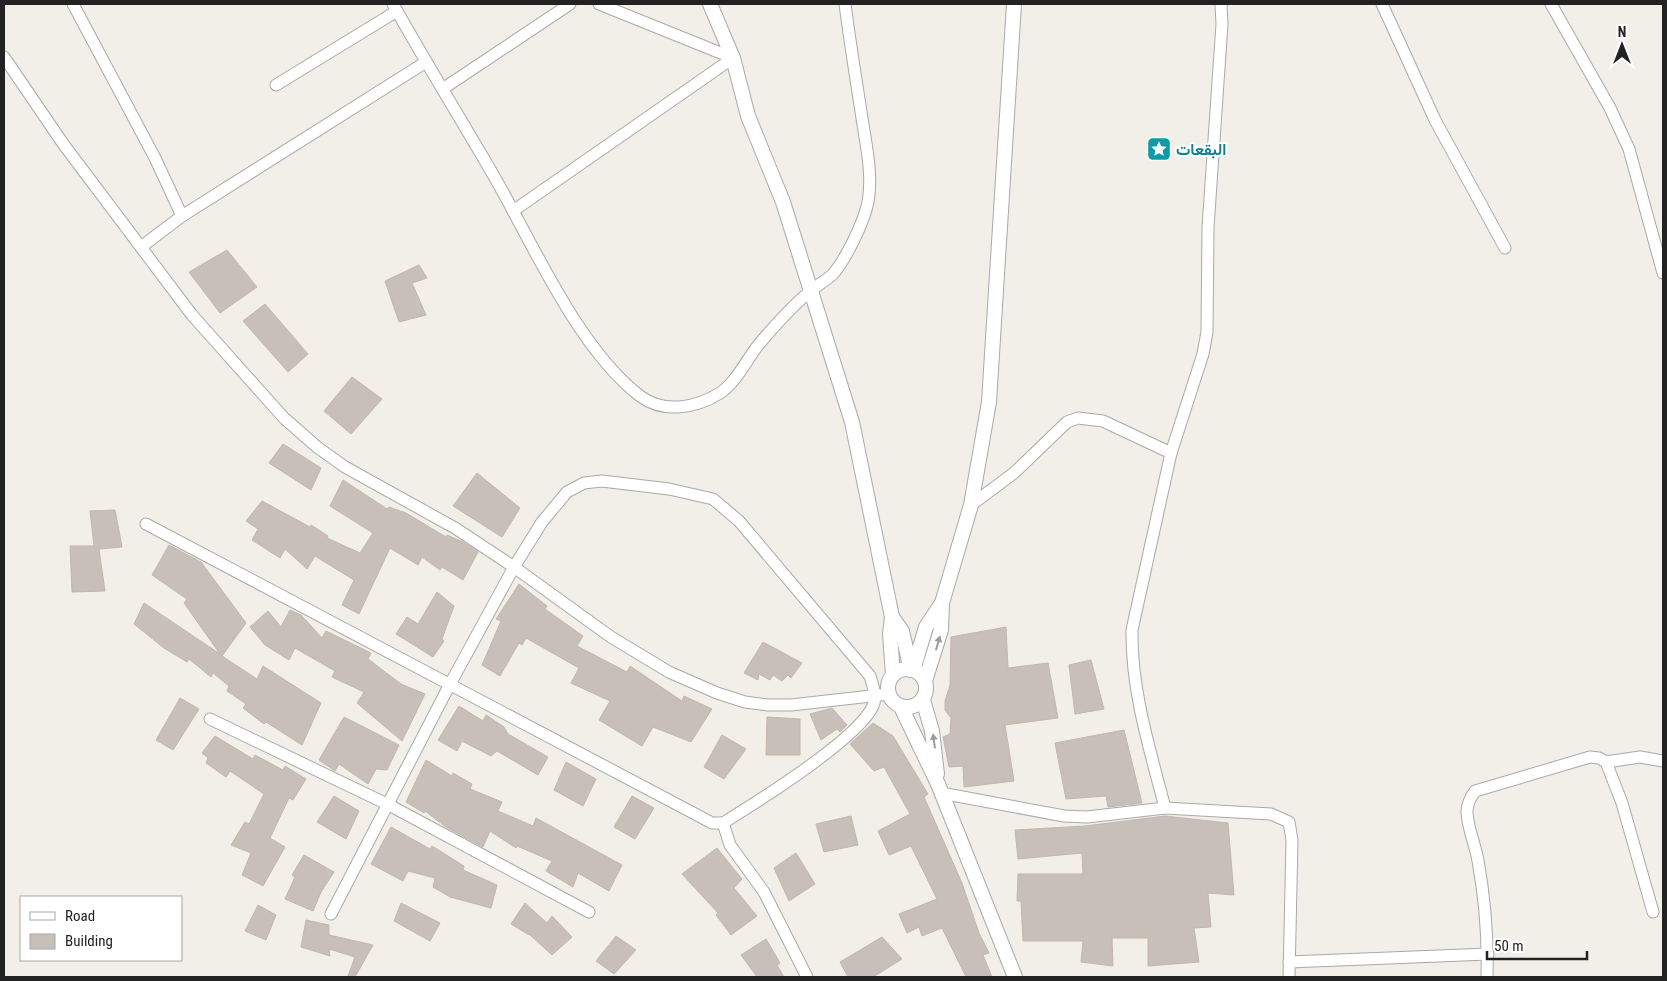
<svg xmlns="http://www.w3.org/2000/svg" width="1667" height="981" font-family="'Roboto Condensed',Vazirmatn,sans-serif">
<rect width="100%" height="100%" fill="#f2efe9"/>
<g fill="#c7bfb8" stroke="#c4b6ab">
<path d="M227 250 257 287 220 313 189 272Z"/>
<path d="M419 265 427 278 412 283 426 315 399 322 385 281Z"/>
<path d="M265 304 308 354 288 372 243 321Z"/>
<path d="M352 377 382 399 351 434 324 411Z"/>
<path d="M283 444 321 468 311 490 269 463Z"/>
<path d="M477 473 520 508 502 537 453 506Z"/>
<path d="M343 480 387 509 389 507 406 513 446 537 447 535 463 542 478 552 463 580 442 567 440 570 422 557 418 565 390 548 359 614 342 605 354 580 315 556 307 569 285 549 280 558 252 540 258 529 246 521 262 501 310 527 311 525 328 536 327 538 360 553 373 533 330 506Z"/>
<path d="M115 510 122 547 99 549 105 591 72 592 70 546H94L90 511Z"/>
<path d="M169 545 201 562 246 623 222 656 257 679 263 666 321 703 302 745 266 722 264 724 243 708 246 704 227 691 229 686 213 673 211 677 189 659 187 662 164 648 134 624 144 603 220 654 184 603 187 599 152 575Z"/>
<path d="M519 584 547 606 545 609 583 636 577 646 627 672 630 666 682 701 684 696 712 709 691 742 653 727 642 746 599 720 610 701 571 683 579 668 526 638 522 645 519 643 500 676 482 665 501 621 496 619Z"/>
<path d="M437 592 454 606 442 639 444 641 433 657 396 634 407 617 418 624Z"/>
<path d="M290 610 301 615 322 638 326 631 371 653 368 659 401 684 425 694 402 741 357 703 364 692 332 677 335 671 295 648 289 660 265 645 250 627 268 611 281 627Z"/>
<path d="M1006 627 1008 668 1048 663 1058 718 1005 725 1014 781 964 787 963 766 949 767 943 737 950 734 951 718 945 710V701L950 685 951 637Z"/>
<path d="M763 642 802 663 791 678 788 675 782 681 773 675 770 680 759 674 758 680 744 673Z"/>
<path d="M1091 660 1104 709 1075 714 1069 665Z"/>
<path d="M180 698 199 709 173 750 156 740Z"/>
<path d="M459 706 483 721 486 715 504 727 508 734 548 757 538 775 497 751 491 756 462 741 457 751 438 740Z"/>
<path d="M832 708 847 725 840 732 837 729 821 740 810 714Z"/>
<path d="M344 717 399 745 387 770 376 769 368 784 339 764 335 771 319 760Z"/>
<path d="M767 717 800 719V755H766Z"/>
<path d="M873 723 893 736 928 794 924 797 962 883 979 933 989 953 983 955 992 977H966L942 928 922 936 919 927 907 933 899 914 937 899 911 846 889 855 878 831 910 814 884 767 874 771 850 744Z"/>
<path d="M1124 730 1142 803 1108 807 1106 796 1066 799 1055 743Z"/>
<path d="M722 735 746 749 724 779 704 767Z"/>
<path d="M215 736 253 759 255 755 283 770 285 766 306 779 293 800 289 798 270 838 285 847 263 886 242 875 251 853 231 845 245 822 249 824 264 794 230 771 226 777 206 763 208 758 202 753Z"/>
<path d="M426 760 452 776 453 773 472 784 470 789 502 802 498 811 533 826 536 818 622 865 609 891 578 873 573 887 546 871 552 861 517 846 516 848 490 831 483 847 446 827 425 811 424 813 406 802Z"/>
<path d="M566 762 596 779 583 806 554 790Z"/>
<path d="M334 796 359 811 346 839 317 822Z"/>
<path d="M632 796 654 808 635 839 614 827Z"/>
<path d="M851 816 858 845 824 852 816 824Z"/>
<path d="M1165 816 1228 823 1234 895 1208 893 1211 927 1194 928 1199 962 1148 966V938H1112L1113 966 1081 962 1083 941H1023L1021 901H1017L1018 874H1083L1082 853 1018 859 1015 830 1085 826Z"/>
<path d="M391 827 430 849 432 846 464 866 463 870 497 885 491 908 450 897 433 887 435 878 408 871 403 881 371 864Z"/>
<path d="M717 848 742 879 734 888 757 916 731 935 716 915 718 913 682 874Z"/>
<path d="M796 853 815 884 789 901 774 868Z"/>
<path d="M304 855 334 872 321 892 313 911 285 899 295 877 292 875Z"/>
<path d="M401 903 440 923 430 941 394 921Z"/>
<path d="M525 903 547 923 552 916 572 937 552 955 529 934V935L511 924Z"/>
<path d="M258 905 276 915 266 940 245 931Z"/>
<path d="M306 920 329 925V935L373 945 355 977 348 976 355 957 329 949 330 956 301 947Z"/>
<path d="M616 936 636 950 614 974 596 961Z"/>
<path d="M882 937 902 959 873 977H848L840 962Z"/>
<path d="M766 939 780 963 777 965 784 977H757L741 955Z"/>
</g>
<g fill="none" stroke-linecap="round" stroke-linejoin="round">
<defs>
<g id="minor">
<path d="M73 4 155 158 182 216"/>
<path d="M393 4C427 65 464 124 499 185 536 251 580 350 640 396 664 414 696 408 720 393 737 382 747 358 760 343 776 324 794 304 813 289 819 284 827 280 833 274 846 259 864 222 868 202 873 175 866 145 862 118 856 80 850 42 845 4"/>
<path d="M599 4 733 58"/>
<path d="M1382 4 1435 120 1505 248"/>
<path d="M1551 4 1610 108 1629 149 1663 273"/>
<path d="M4 57 64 145 192 315 284 418 317 447 345 467 455 528 514 567 611 637 669 672 717 693 745 702 768 705H791L889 694"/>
<path d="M276 85 397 11"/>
<path d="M444 88 570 4"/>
<path d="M513 211 733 58"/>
<path d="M141 247 182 216 426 62"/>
<path d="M971 505 1014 473 1067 422 1078 418 1103 421 1171 453"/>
<path d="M146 524 697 815 712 823H723L730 845 764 892 807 977"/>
<path d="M210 719 389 805 589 912"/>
<path d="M1606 762 1640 757 1663 761"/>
<path d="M941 793 1064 816 1087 817 1165 808 1271 814 1289 822 1292 840 1289 977"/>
<path d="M1165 808C1150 750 1131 690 1132 630L1171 453 1203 354 1207 332 1208 227 1222 24 1221 4"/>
<path d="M331 914 449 686 514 567 542 522 567 492 584 483 602 481 669 489 713 499 739 521 870 676C873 686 877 696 873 706 857 740 757 802 723 823"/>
<path d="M1289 962 1488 954"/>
<path d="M1487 977C1488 939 1485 899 1478 861 1476 847 1467 826 1467 812 1467 804 1470 798 1475 791L1590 757 1599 758 1606 762 1622 803 1653 912"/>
</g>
<g id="tertiary">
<path d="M710 4 733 58 748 116 783 202 852 422 892 617 890 634 893 675"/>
<path d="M892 617 902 631 911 670"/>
<circle cx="907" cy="688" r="19"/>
<path d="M913 670 926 627 942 603"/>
<path d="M925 681 941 630 942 603 971 505 989 402 1014 4"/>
<path d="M923 700 932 731 937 774"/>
<path d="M901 707 938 784 1015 977"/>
</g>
</defs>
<use href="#minor" stroke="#a9a9a9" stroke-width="13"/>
<use href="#tertiary" stroke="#a9a9a9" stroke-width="16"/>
<use href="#minor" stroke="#fff" stroke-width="11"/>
<use href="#tertiary" stroke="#fff" stroke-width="14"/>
</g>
<defs><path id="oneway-solid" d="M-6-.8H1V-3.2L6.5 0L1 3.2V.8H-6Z" transform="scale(1.25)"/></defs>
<g fill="#9c9c9c">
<use href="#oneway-solid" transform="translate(938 643) rotate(-74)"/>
<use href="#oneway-solid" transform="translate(934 741) rotate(-97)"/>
</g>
<defs>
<symbol id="sight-square" viewBox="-11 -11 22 22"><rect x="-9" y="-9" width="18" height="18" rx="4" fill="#0f9aa8" stroke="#fff"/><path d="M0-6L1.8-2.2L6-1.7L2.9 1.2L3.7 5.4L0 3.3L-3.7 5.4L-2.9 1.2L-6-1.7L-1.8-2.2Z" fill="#fff"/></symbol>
</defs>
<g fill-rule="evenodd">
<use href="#sight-square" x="1145" y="135" width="28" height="28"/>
</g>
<g text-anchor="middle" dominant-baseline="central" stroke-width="4" stroke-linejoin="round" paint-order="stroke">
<g font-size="16" font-weight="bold" fill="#0d838f" stroke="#fff" text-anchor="start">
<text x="1176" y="149">البقعات</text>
</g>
</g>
<rect width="1667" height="981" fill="none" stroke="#222222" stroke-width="10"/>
<rect x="20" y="896" width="162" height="65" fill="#ffffff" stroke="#a7a7a7"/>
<rect x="30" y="912" width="25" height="8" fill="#ffffff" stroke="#a7a7a7"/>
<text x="65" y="921" font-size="15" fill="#222222">Road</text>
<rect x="30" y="934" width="25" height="15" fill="#c7bfb8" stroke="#a7a7a7"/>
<text x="65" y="946" font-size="15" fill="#222222">Building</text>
<g transform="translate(1622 45)" stroke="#ffffff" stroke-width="4" paint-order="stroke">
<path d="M0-4L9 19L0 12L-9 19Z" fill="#222222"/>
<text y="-8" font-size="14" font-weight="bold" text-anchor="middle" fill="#222222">N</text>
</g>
<path d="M1487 951v8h100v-8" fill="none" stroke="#222222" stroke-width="2.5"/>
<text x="1494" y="951" font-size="15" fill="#222222" stroke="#ffffff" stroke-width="4" paint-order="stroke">50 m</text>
</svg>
